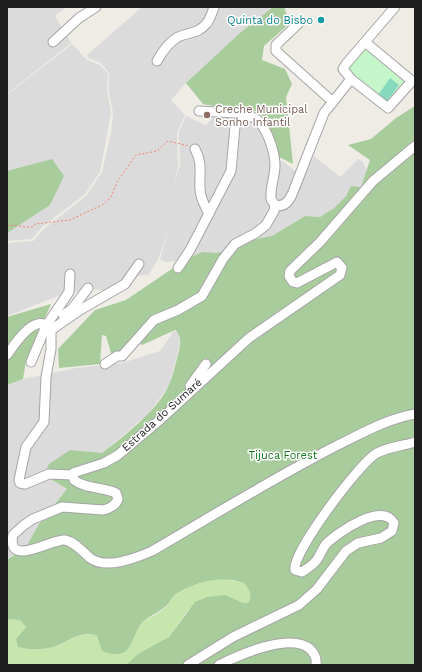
<svg xmlns="http://www.w3.org/2000/svg" width="422" height="672" font-family="'Work Sans',sans-serif">
<rect width="100%" height="100%" fill="#eeece5"/>
<g fill="#dcdbdb">
<path d="M7 7H67L55 16 71 43 7 94Z"/>
<path d="M142 7H273L212 59 186 83 171 100 185 115 177 133 178 166 174 183 180 165 179 132 186 116 206 125 215 116H233L256 122 266 136 274 158 284 162 303 178 314 156 340 177 358 159 363 162 370 178 361 187 351 186 346 196 334 208 320 217 305 216 272 236 231 249 217 253H202L185 260 166 262 160 260 168 230 158 260 148 275 133 276 109 291 91 289 66 293 7 316V243L33 241 45 228 86 196 102 172 111 134 113 113 109 92V73L101 63 88 58 87 55Z"/>
<path d="M72 44 87 60 100 65 108 74 107 91 111 113 100 172 84 195 42 227 32 239 7 241V95Z"/>
<path d="M174 331 179 334 180 344 169 386 148 414 102 453 70 450 44 476 67 489 39 524 26 547 7 560V385L23 379 76 368 122 363 160 351Z"/>
</g>
<path fill="#c7e6ad" d="M221 579 244 582C249 588 253 596 248 603H243L239 601 188 610 169 637 126 665H7V619L20 620 26 627 16 639 18 647C29 650 42 650 53 647 68 644 81 628 97 636L102 651 132 640C142 615 151 621 167 606 170 603 171 599 174 596 186 586 205 581 221 579Z"/>
<g fill="#a8cc9c">
<path d="M273 7H284L290 23 264 46 262 60 285 69 292 84 286 97 293 164 279 157 267 119 249 107H219L203 104 186 83 240 33Z"/>
<path d="M415 106V665H126L138 654 169 637 195 602 207 597 225 595 243 603H248C253 596 249 588 244 583 222 575 195 582 176 594 171 598 170 603 166 606 158 613 148 616 141 624 135 631 133 644 126 651 119 656 109 654 102 651L97 636C81 628 68 643 53 647 41 650 29 650 18 647L16 639 26 627 20 620 7 619V560L26 547 39 524 67 489 44 475 49 464 70 450 102 453C123 437 158 410 169 385 173 376 175 365 178 355 180 346 183 337 175 330L142 345 138 339 121 356 111 353 106 336 102 335 100 364 59 368 58 349 95 310 126 300 185 260 202 252 217 253 231 249 241 242 272 236 305 216 320 217 334 208 346 196 351 186 361 187 370 160 348 145 371 139 396 118Z"/>
<path d="M52 159 64 176 50 205 7 233V171Z"/>
<path d="M51 304 26 361 23 379 7 385V317Z"/>
</g>
<path fill="#c4f6ca" d="M365 46 406 80 387 105 344 71Z"/>
<path fill="#87d9bd" d="M390 78 399 85 387 101 378 95Z"/>
<g fill="none" stroke-linecap="round" stroke-linejoin="round">
<defs>
<g id="minor">
<path d="M299 23 276 45V51L333 102"/>
<path d="M53 42 79 18 96 7"/>
<path d="M365 42 412 81 388 108 351 79 343 69 346 64 395 7"/>
<path d="M157 61C162 52 169 42 178 37 189 32 198 34 206 24 210 20 212 13 214 7"/>
<path d="M199 111 236 113 243 117"/>
<path d="M415 146 373 181 320 242 290 271 289 276 293 282 297 283 337 262 342 268 340 275 249 338 162 418 118 455 104 463 73 473 74 480C85 489 104 487 116 493L118 499C116 505 109 509 103 510L62 507 33 519 24 525 13 535C6 569 53 538 65 540 75 542 83 552 90 558 106 570 136 558 152 551 212 516 272 479 334 447 361 434 386 419 415 414"/>
<path d="M195 149C203 163 199 174 200 189 200 198 205 206 209 214"/>
<path d="M178 268 190 250 231 171 235 126C257 95 275 147 275 165 275 177 270 187 271 199L275 205C285 208 290 200 293 192L324 113 351 79"/>
<path d="M63 315 72 309 88 288"/>
<path d="M51 330 80 310 125 284 139 264"/>
<path d="M7 355C14 345 37 309 51 330V349L46 377 44 422 26 447 19 480 20 483 25 484 49 474 73 475"/>
<path d="M31 362 46 326 69 292 70 274"/>
<path d="M105 364 117 356H122L154 320 178 310 202 296 223 259 235 244 256 233 266 225 274 211 275 205"/>
<path d="M190 386 206 364"/>
<path d="M188 665 233 637 299 605 317 589 346 551 358 543 381 538 392 531 394 523C382 502 338 532 326 544 323 548 321 553 318 558 315 564 308 568 302 572L295 570C291 554 360 462 377 453 388 447 403 446 415 442"/>
<path d="M219 665C239 655 290 632 310 649 315 654 317 658 316 665"/>
</g>
</defs>
<use href="#minor" stroke="#a5a5a5" stroke-width="11"/>
<path stroke="#f28572" stroke-width="1" stroke-dasharray="2 2" stroke-linecap="butt" d="M7 226C18 224 23 228 33 227L35 224 70 220 102 205 111 197 117 182 136 155 157 151 168 141 189 146"/>
<use href="#minor" stroke="#fff" stroke-width="9"/>
</g>
<circle fill="#0f9aa8" stroke="#fff" stroke-width="1.5" cx="321" cy="20" r="4"/>
<circle fill="#8d6e63" stroke="#fff" stroke-width="1.5" cx="207" cy="115" r="4"/>
<g text-anchor="middle" dominant-baseline="central" stroke-width="3" stroke-linejoin="round" paint-order="stroke">
<g font-size="11" fill="#0d838f" stroke="#fff" text-anchor="end">
<text x="313" y="20">Quinta do Bisbo</text>
</g>
<g font-size="11" fill="#785e54" stroke="#fff" text-anchor="start">
<text x="215" y="109">Creche Municipal<tspan x="215" dy="13">Sonho Infantil</tspan></text>
</g>
<g font-size="11" fill="#1e1e1e" stroke="#fff">
<text transform="translate(162 415) rotate(-42)">Estrada do Sumaré</text>
</g>
<g font-size="11" fill="#12771e" stroke="#fff">
<text x="283" y="455">Tijuca Forest</text>
</g>
</g>
<rect width="422" height="672" fill="none" stroke="#1e1e1e" stroke-width="16"/>
</svg>
